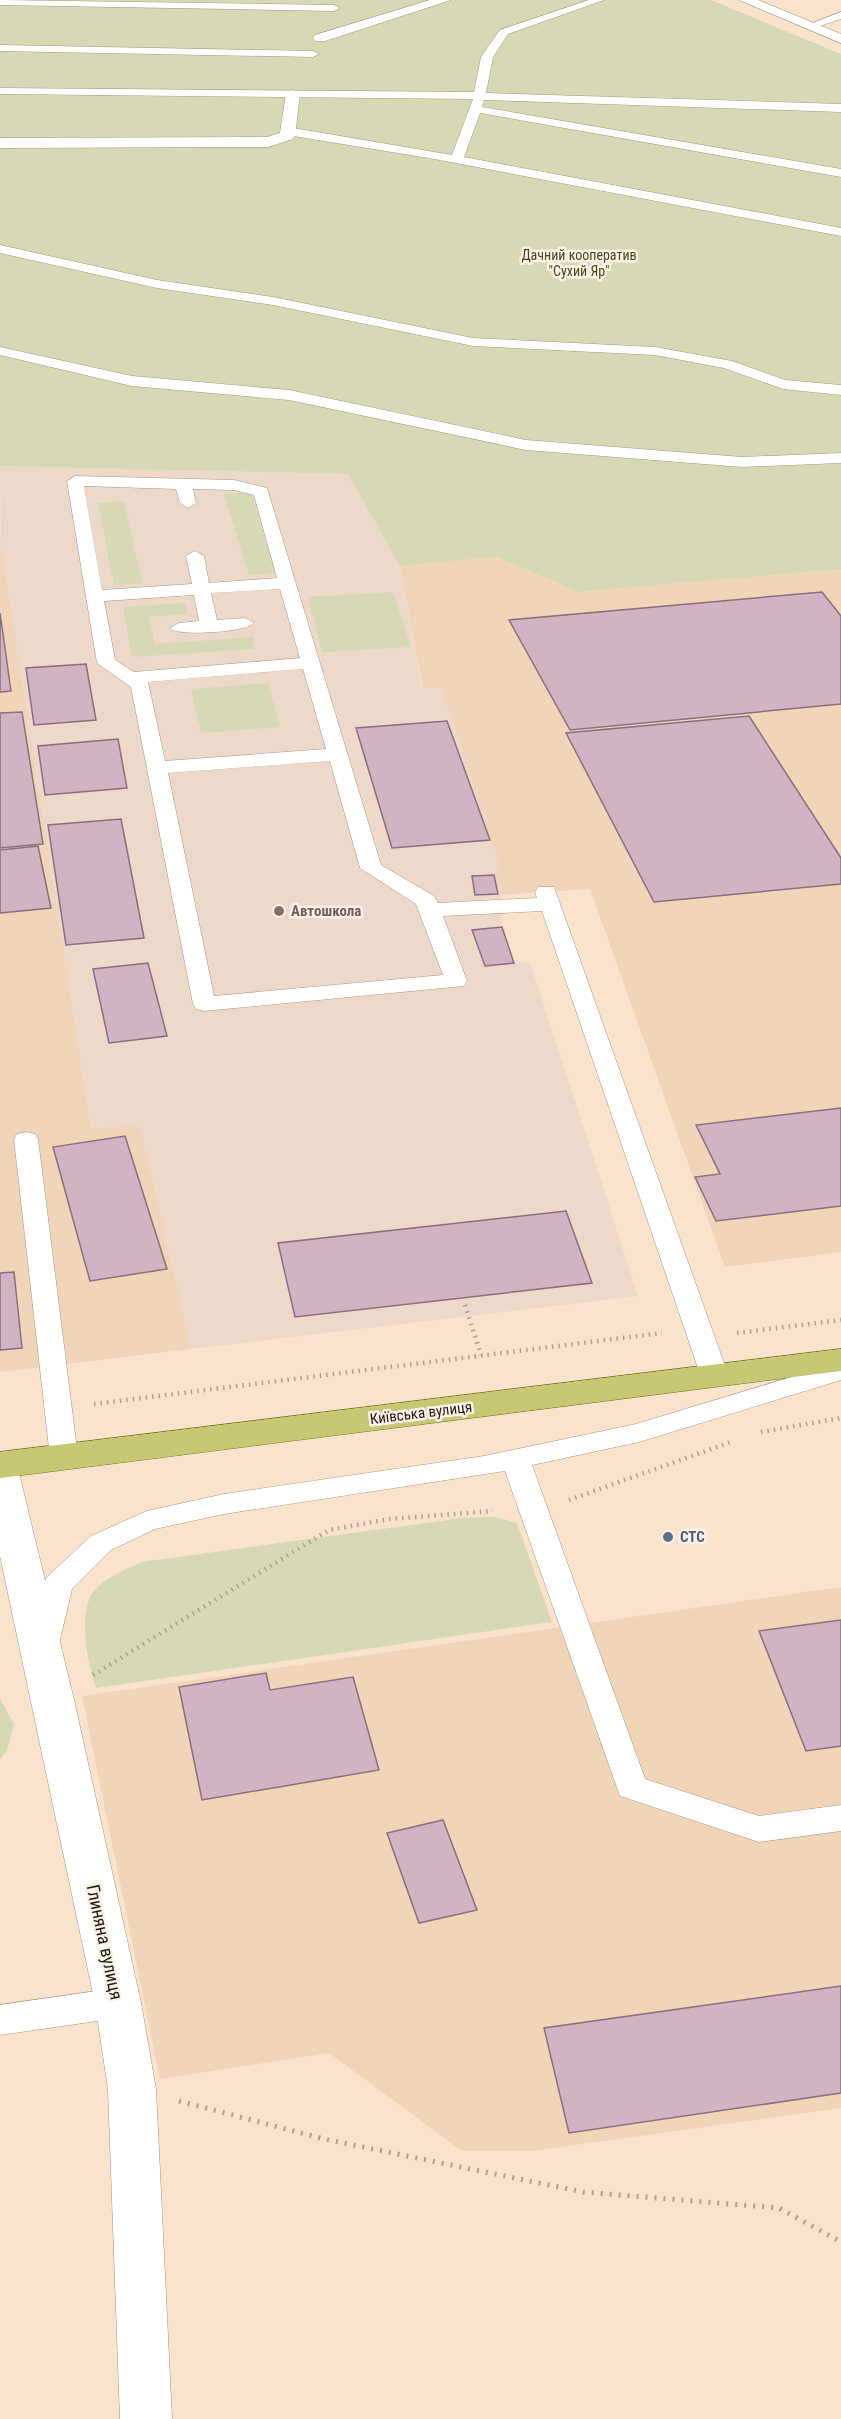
<svg xmlns="http://www.w3.org/2000/svg" width="841" height="2419" font-family="'Roboto Condensed',sans-serif">
<rect width="100%" height="100%" fill="#f9e3cc"/>
<g fill="#f1d5b8">
<path d="M0 534 91 1129 140 1123 191 1349 0 1372Z"/>
<path d="M496 557 578 592 841 569V1252L725 1267 590 889 501 895 442 688 423 689 400 566Z"/>
<path d="M841 1587V2108L532 2151H462L329 2053 160 2079 82 1696Z"/>
</g>
<path fill="#ecd9c9" d="M0 466 348 474 400 566 422 688 442 687 500 867 495 873 501 895 502 928 514 963 530 962 638 1296 191 1349 140 1124 91 1129 1 547Z"/>
<g fill="#d7d9b4">
<path d="M0 0H711L841 54V569L578 592 496 557 400 566 348 474 0 466Z"/>
<path d="M251 492 276 573 249 575 224 494Z"/>
<path d="M124 501 142 583 114 585 98 503Z"/>
<path d="M393 592 411 647 322 652 308 597Z"/>
<path d="M185 603 187 614 149 617 155 644 253 637 255 649 132 657 123 607Z"/>
<path d="M268 683 280 727 201 733 191 689Z"/>
<path d="M495 1517 517 1523 552 1622 96 1688C88 1665 77 1612 94 1591 105 1578 126 1569 142 1562L462 1518Z"/>
<path d="M0 1699 14 1724 7 1751 0 1760Z"/>
</g>
<g fill="#d1b4c3" stroke="#8a6f7d" stroke-width="1.5">
<path d="M822 592 841 616V704L570 730 509 620Z"/>
<path d="M0 613 11 691 0 692Z"/>
<path d="M86 664 96 720 34 725 26 668Z"/>
<path d="M22 712 43 844 0 848V713Z"/>
<path d="M749 716 841 858V884L654 902 566 733Z"/>
<path d="M447 721 490 840 392 848 356 728Z"/>
<path d="M118 739 127 788 45 795 38 746Z"/>
<path d="M121 819 144 938 66 945 48 825Z"/>
<path d="M38 846 51 908 0 913V850Z"/>
<path d="M494 875 498 894 475 895 472 876Z"/>
<path d="M502 927 514 963 485 966 472 930Z"/>
<path d="M148 963 167 1036 109 1043 93 969Z"/>
<path d="M841 1108V1206L716 1221 695 1177 720 1174 696 1125Z"/>
<path d="M125 1136 167 1269 90 1281 53 1147Z"/>
<path d="M566 1211 592 1283 295 1317 278 1243Z"/>
<path d="M14 1272 22 1348 0 1350V1273Z"/>
<path d="M841 1620V1746L806 1751 759 1631Z"/>
<path d="M266 1673 270 1690 353 1677 379 1770 202 1800 179 1687Z"/>
<path d="M443 1820 477 1910 419 1923 387 1833Z"/>
<path d="M841 1986V2093L569 2133 544 2028Z"/>
</g>
<g fill="none" stroke-linecap="round" stroke-linejoin="round">
<defs>
<g id="lane">
<path d="M0 0 334 5 339 8 334 11 0 5Z"/>
<path d="M589 0H604L508 34 493 57 486 93 841 104V112L484 100 482 107 841 169V177L480 113 464 157 841 228V236L429 158 287 135 281 131 287 127 452 155 473 99 0 94V88L474 92 481 57 500 30Z"/>
<path d="M841 12V19L810 29 805 26Z"/>
<path d="M0 45 313 51 319 54 313 57 0 51Z"/>
<path d="M0 245 157 280 273 297 473 338 655 347 732 361 785 380 841 385V395L783 389 724 368 655 355 473 346 273 305 157 288 0 253Z"/>
<path d="M0 347 132 376 289 390 526 440 742 457 841 453V463L742 467 526 450 289 400 132 386 0 355Z"/>
<path d="M75 476 234 480 267 488 381 865 434 896 438 903 537 898 535 892 538 887H554L729 1377 725 1383 715 1386 705 1383 701 1377 542 911 443 916 467 981 464 986 204 1011 196 1009 193 1004 131 687 97 663 67 481ZM84 486 176 489 180 503 188 508 196 503 193 489 234 490 254 495 277 578 209 583 204 556 195 551 186 556 192 584 102 590ZM280 589 300 658 134 672 115 660 104 601 194 595 199 621 179 623 170 628C176 637 248 632 254 623L245 618 217 620 211 593ZM303 669 326 749 165 761 148 682ZM330 761 360 868 416 904 443 975 214 996 168 773Z"/>
<path d="M26 1132 35 1134 38 1139 78 1457 74 1464 64 1467 54 1464 50 1457 14 1139 17 1134Z"/>
<path d="M841 1362V1380L639 1442 532 1465 645 1779 759 1816 841 1805V1831L759 1842 620 1796 505 1471 224 1514 155 1529 111 1550 72 1589 59 1644 55 1652 44 1655 33 1652 29 1644 43 1585 47 1577 91 1536 147 1511 224 1494 484 1456 636 1424Z"/>
<path d="M118 1988 131 1993 136 2003 131 2013 118 2018 0 2035V2005Z"/>
</g>
<g id="street">
<path d="M430 0H451L325 41H315L313 38 315 35Z"/>
<path d="M293 90 300 94 295 136 293 139 268 147 0 148V138L267 137 280 133 286 94Z"/>
</g>
<g id="secondary">
<path d="M739 0H758L841 34V43Z"/>
<path d="M0 1460 13 1464 19 1473 75 1704 141 2003 156 2089 172 2419H120L108 2089 95 2003 0 1556Z"/>
</g>
<path id="primary" d="M841 1349V1371L0 1478V1452Z"/>
</defs>
<use href="#lane" stroke="#a8947e" stroke-width="1"/>
<use href="#street" stroke="#a8947e" stroke-width="1"/>
<use href="#secondary" stroke="#a8947e" stroke-width="1"/>
<use href="#primary" stroke="#747316" stroke-width="1"/>
<g stroke="#b19f8d" stroke-width="4.5" stroke-dasharray="1.5 5" stroke-linecap="butt">
<path d="M465 1305 481 1355"/>
<path d="M737 1333 841 1320"/>
<path d="M94 1404 662 1333"/>
<path d="M761 1432 841 1418"/>
<path d="M569 1500 731 1442"/>
<path d="M93 1675 329 1530 389 1519 493 1511"/>
</g>
<path stroke="#b19f8d" stroke-width="5" stroke-dasharray="2 7" stroke-linecap="butt" d="M179 2101 324 2139 583 2192 779 2208 841 2242"/>
<use href="#lane" fill="#fff" fill-rule="evenodd"/>
<use href="#street" fill="#fff" fill-rule="evenodd"/>
<use href="#secondary" fill="#fff" fill-rule="evenodd"/>
<use href="#primary" fill="#c6c874" fill-rule="evenodd"/>
</g>
<circle fill="#8d6e63" stroke="#fcf2e9" stroke-width="2" cx="279" cy="911" r="6"/>
<circle fill="#5c6f8a" stroke="#fcf2e9" stroke-width="2" cx="668" cy="1537" r="6"/>
<g text-anchor="middle" dominant-baseline="central" stroke-width="5" stroke-linejoin="round" paint-order="stroke">
<g font-size="14" fill="#484913" stroke="#fcf2e9">
<text x="579" y="255">Дачний кооператив<tspan x="579" dy="16">"Сухий Яр"</tspan></text>
</g>
<g font-size="15" font-weight="bold" fill="#785e54" stroke="#fcf2e9" text-anchor="start">
<text x="291" y="911">Автошкола</text>
</g>
<g font-size="15" fill="#221a12" stroke="#fcf2e9">
<text transform="translate(421 1413) rotate(-7)">Київська вулиця</text>
</g>
<g font-size="15" font-weight="bold" fill="#4e5e75" stroke="#fcf2e9" text-anchor="start">
<text x="680" y="1537">СТС</text>
</g>
<g font-size="18" fill="#221a12" stroke="#fcf2e9">
<text transform="translate(105 1942) rotate(78)">Глиняна вулиця</text>
</g>
</g>
</svg>
